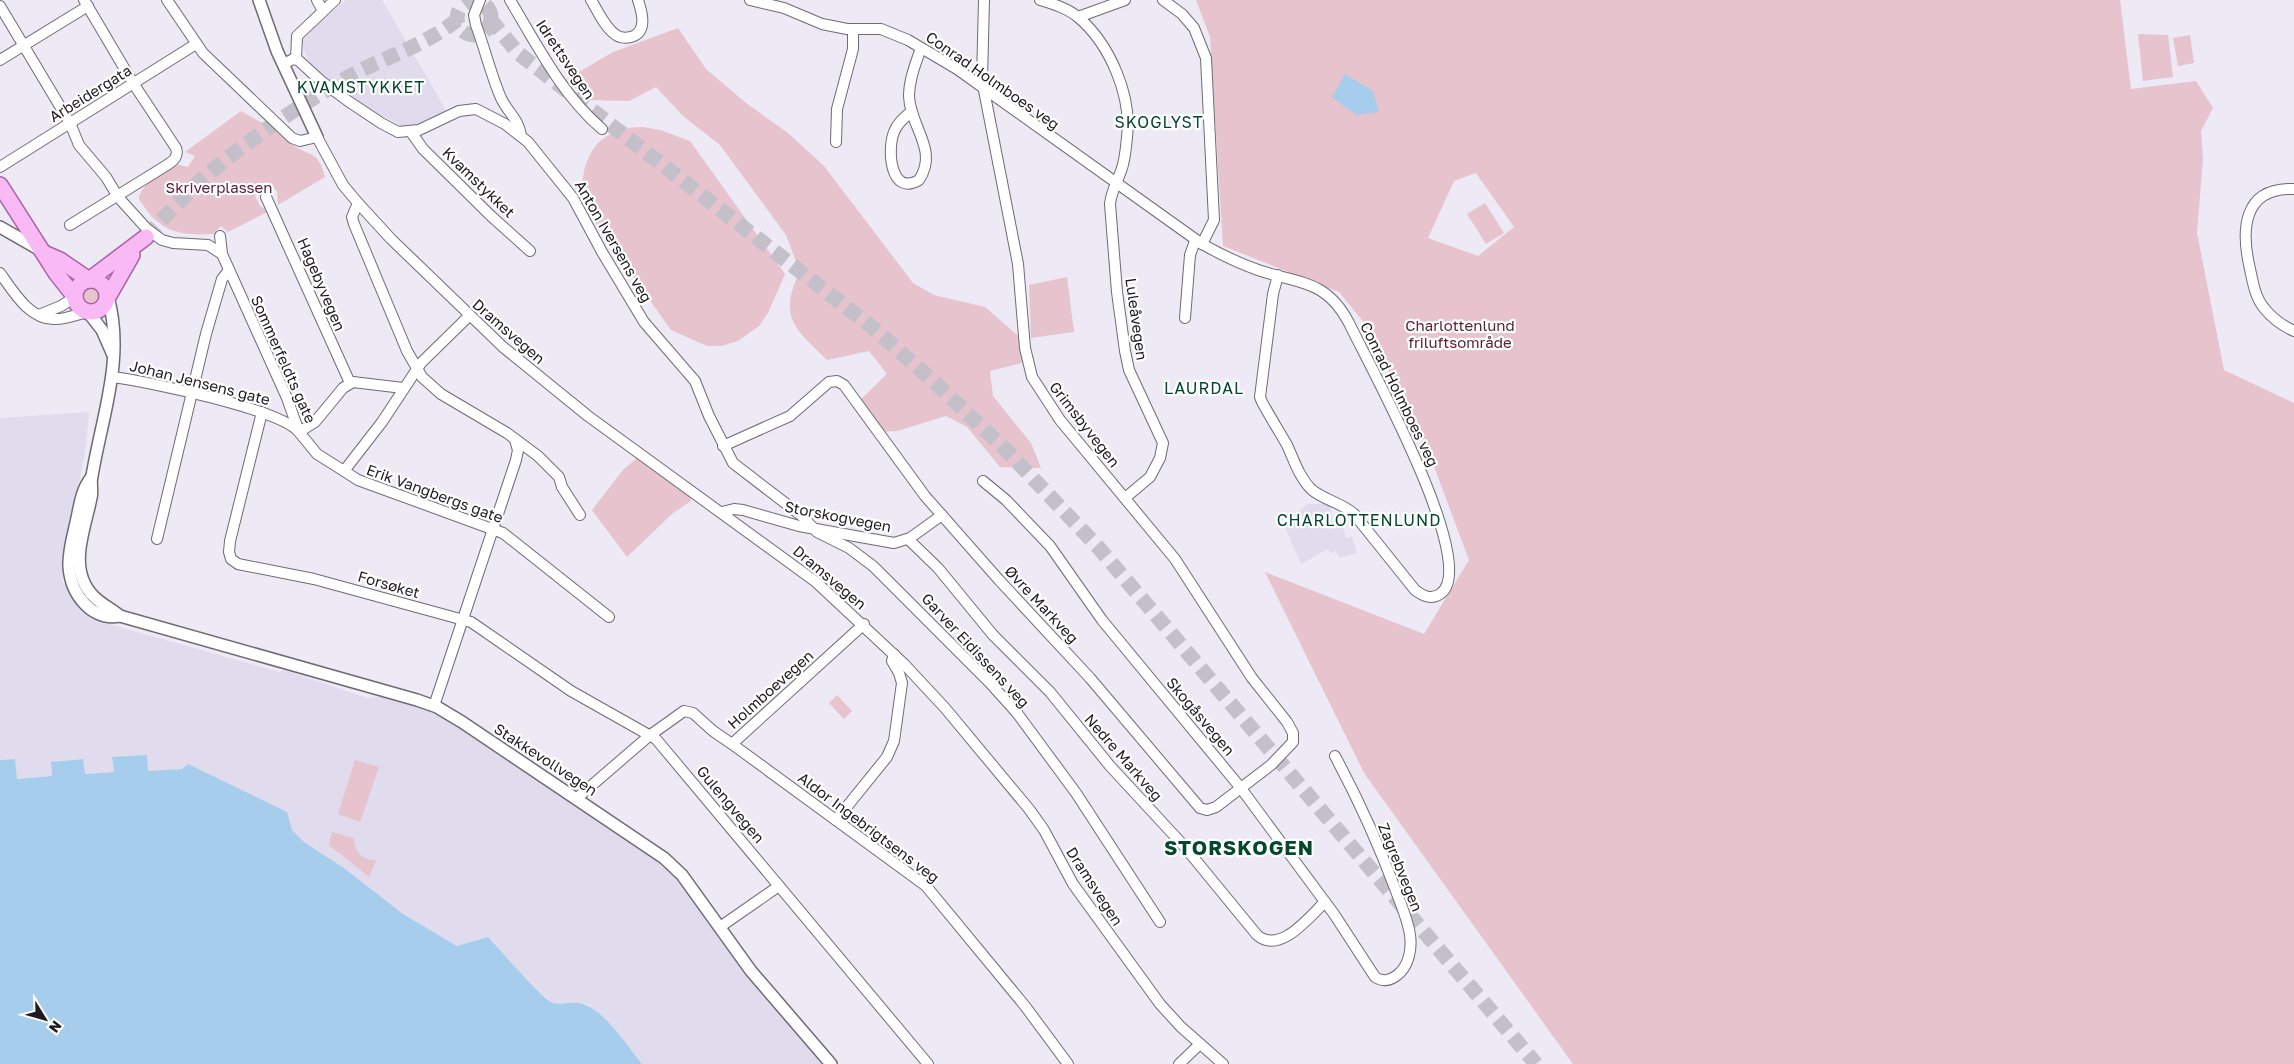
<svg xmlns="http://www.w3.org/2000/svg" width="2294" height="1064" font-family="'Golos Text',sans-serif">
<rect width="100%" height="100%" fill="#ede9f5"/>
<g fill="#e1dbee">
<path d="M346 0H382L447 112 407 129 354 100 310 65 300 39Z"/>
<path d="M89 412 86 445 62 581 91 619 279 672 284 670 367 698 396 695 478 733 685 874 742 956 834 1064H642L609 1024 589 1005 581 1003H553L536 990 488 937 457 946 403 914 344 868 304 842 292 830 182 769 147 771 112 757 114 772 84 774 82 759 51 762 52 776 16 779 15 759 0 760V418Z"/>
<path d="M1308 504H1327L1330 506 1333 525 1342 523 1346 538 1352 537 1357 553 1339 558 1336 551 1332 553 1327 549 1301 564 1284 525Z"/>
</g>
<g fill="#e6c3cd" fill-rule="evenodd">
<path d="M1196 0H2120L2131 89 2196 81 2213 108 2201 131 2203 158 2197 233 2224 370 2294 403V1064H1573L1364 773 1265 572 1424 634 1469 560 1426 445 1362 320 1339 292 1223 246 1210 37ZM1476 173 1514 227 1478 256 1428 238 1454 181Z"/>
<path d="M678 28 706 69 746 103 788 133 824 166 913 283 934 295 985 307 1024 341 1022 363 990 371 993 396 1031 443 1041 468 1000 467 967 427 946 416 897 431 881 432 857 403 887 374 869 351 827 360C796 330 777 317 800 272L786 235 720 145 683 116 656 87 629 101 586 100 567 79 613 52Z"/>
<path d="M2138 34 2168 35 2173 77 2143 81Z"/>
<path d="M2190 35 2194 63 2178 66 2173 38Z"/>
<path d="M241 111 262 123 266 120C274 129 282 138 293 145 312 158 318 150 325 177L278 205 277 191 272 187 263 186 255 196 260 206 269 211 228 232 221 226 213 234C176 236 159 231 139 199 139 186 164 170 175 164L188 167 195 156 185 152Z"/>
<path d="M643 127 660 130 690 141 785 274 768 313 759 326 738 341 721 346H707L671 330 597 226C594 215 586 206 583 195 580 177 588 149 603 139 614 130 629 127 643 127Z"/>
<path d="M1485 203 1504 233 1486 244 1467 214Z"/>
<path d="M1067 277 1074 332 1031 338 1029 285Z"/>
<circle cx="92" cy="297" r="9"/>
<path d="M637 458 690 496 691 501 673 513 627 557 592 510 623 470Z"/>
<path d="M837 695 852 711 844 719 829 703Z"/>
<path d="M355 760 379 767 360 822 338 814Z"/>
<path d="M332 832 354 838C355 853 361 859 376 860L369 877 329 845Z"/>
</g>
<g fill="#a7cdec">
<path d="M1345 74 1373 91 1379 112 1356 115 1332 97Z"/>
<path d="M147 755 148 771 182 769 188 764 287 812 292 830 304 842 344 868 403 914 457 946 488 937C499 948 542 1000 553 1003 561 1005 574 1001 583 1004 604 1010 628 1047 642 1064H0V760L15 759 17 779 52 776 51 762 83 759 85 774 114 772 112 757Z"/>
</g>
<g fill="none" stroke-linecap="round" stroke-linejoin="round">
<g stroke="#c3c0ca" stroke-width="15" stroke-dasharray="15 8" stroke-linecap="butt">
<circle cx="474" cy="18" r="17"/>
<path d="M490 19 518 53 872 327 931 379 1007 451 1098 547 1536 1064"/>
<path d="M146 237C166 216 185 194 207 175 251 138 300 105 350 76 385 57 426 45 457 20"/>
</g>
<defs>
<g id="minor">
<path d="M167 0 203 53 292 138 300 141 317 137 343 185 358 203 391 239 503 347 588 416 816 582 905 665 945 708 1029 809 1044 830 1073 884 1160 1004 1181 1027 1223 1064"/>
<path d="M317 0 323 11"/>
<path d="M480 0 474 15 476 25C485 49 491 75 501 98 508 113 518 118 521 135"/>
<path d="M510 0C537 45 562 95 602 129"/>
<path d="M591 0C598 11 605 28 616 35 620 38 626 38 631 37 648 32 642 12 638 0"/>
<path d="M750 0 784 8 822 24 847 29H881L908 40 957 69 1202 244C1220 254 1238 263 1258 270 1299 284 1326 279 1349 323 1367 361 1482 567 1440 594 1431 600 1423 596 1415 590L1354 514C1341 502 1323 500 1311 489 1299 477 1294 460 1287 445 1279 431 1270 417 1262 402L1260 397 1273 294 1278 275"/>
<path d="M1040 0C1053 4 1067 8 1078 17 1110 44 1132 96 1127 137 1126 148 1125 161 1121 171 1117 182 1111 192 1110 204L1117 292 1125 351 1129 370 1163 443 1160 458 1150 477 1125 498"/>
<path d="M1163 0 1182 14 1194 28 1206 58 1214 220 1202 244"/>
<path d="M0 6 70 123 79 145 106 177 118 197 147 229 162 240 173 243 208 245 222 254"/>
<path d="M1078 17 1125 0"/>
<path d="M296 59 297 36 335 0"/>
<path d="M0 60 88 6"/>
<path d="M284 64 293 59 298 60 321 81 348 101 381 123 398 132 419 130 459 111 476 109 505 124 528 142 573 198 602 252 644 322 695 381 709 416 733 463 802 516 817 532 849 548 873 566 990 683 1017 713 1076 793 1160 922"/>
<path d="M912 111C905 117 897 123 894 132 887 149 890 197 919 180 939 150 910 127 909 96 909 79 916 63 921 48"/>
<path d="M411 132 423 149 491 216 530 251"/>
<path d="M836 142 837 109 853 49V29"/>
<path d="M0 167 196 44"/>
<path d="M2294 189C2242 187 2241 231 2250 269 2253 283 2255 297 2264 308 2272 318 2283 326 2294 331"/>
<path d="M266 197 350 383"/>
<path d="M358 203 352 217 354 224 407 351 422 377 441 394 507 433 538 456 559 477 562 487 580 515"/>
<path d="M70 225 167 165C173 161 179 157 176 148L133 83 84 0"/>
<path d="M220 236 222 254 287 398 299 432 317 454 344 471 382 422 421 363 469 316"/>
<path d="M0 273C13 291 30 321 56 319 67 319 77 314 88 312"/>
<path d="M39 315 61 306 75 297"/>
<path d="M1185 318 1190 255 1195 241"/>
<path d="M112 377C146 381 280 409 299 432L315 422 343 388 353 382 403 388"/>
<path d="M262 412 230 541 229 552 231 559 238 564 314 579 471 622 571 691 656 739 928 1064"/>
<path d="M723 446 790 416 829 382 837 381 844 385 925 496 999 580 1090 678 1200 808 1207 810 1216 807 1271 765 1293 742V733L1287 722 1252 678 1175 559 1060 420 1032 377 1025 348 1018 264 982 80 984 0"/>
<path d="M344 471 358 480 503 533 609 617"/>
<path d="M983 481 1006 500 1050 546 1102 620 1240 787 1334 914 1375 977C1383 982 1389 981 1396 976 1409 967 1412 949 1410 935 1408 920 1401 905 1396 891 1379 845 1358 799 1335 756"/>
<path d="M722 512 734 509 743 510 799 526 894 543 910 538 942 515"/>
<path d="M157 539 206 334 222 279 229 270"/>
<path d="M908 539 938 568 993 635 1050 692 1110 766 1184 846 1257 935C1280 955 1309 917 1325 902"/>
<path d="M434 706 516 460 518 450 515 440"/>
<path d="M732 744 926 886 1025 1006 1068 1064"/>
<path d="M577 798 649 736 684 711 693 713 713 731 732 744 864 624"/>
<path d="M836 820 887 757 894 741 902 683 899 673 892 661 894 654"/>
<path d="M720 927 779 886"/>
<path d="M1179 1064 1200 1044"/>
</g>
<g id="tertiary">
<path d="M259 0 277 51 317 137"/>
<path d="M0 227 42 251"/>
<path d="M108 297C125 358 102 416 92 476 90 483 93 491 91 498 86 523 73 556 83 580 90 599 106 605 120 616L417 700 437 707 462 722 664 858 682 875 751 971 831 1064"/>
<path d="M88 312 102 330 113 355"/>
<path d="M91 478C82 489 80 504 77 518 74 533 68 551 69 567 71 594 91 621 120 616"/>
</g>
<g id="primary">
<path d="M0 185 56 273 75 297"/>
<path d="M44 253 60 260 89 280 146 237"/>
<circle cx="91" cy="296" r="16"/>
<path d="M108 297 132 255"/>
</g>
</defs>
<use href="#minor" stroke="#6e6b75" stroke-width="12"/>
<use href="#tertiary" stroke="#6e6b75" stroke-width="14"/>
<use href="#primary" stroke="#a963a4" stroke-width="18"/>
<use href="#minor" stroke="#fff" stroke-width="10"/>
<use href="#tertiary" stroke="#fff" stroke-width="11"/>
<use href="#primary" stroke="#f8b9f4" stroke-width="15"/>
</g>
<g text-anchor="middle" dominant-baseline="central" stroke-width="4.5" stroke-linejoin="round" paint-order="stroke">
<g font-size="15" fill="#1d1b1f" stroke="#fff">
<text transform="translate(566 59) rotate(56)">Idrettsvegen</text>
<text transform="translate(993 80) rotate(35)">Conrad Holmboes veg</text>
<text transform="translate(90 93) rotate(-32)">Arbeidergata</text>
<text transform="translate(479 182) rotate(44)">Kvamstykket</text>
<text transform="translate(614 241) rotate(60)">Anton Iversens veg</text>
<text transform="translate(322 284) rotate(67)">Hagebyvegen</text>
<text transform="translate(1137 319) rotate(82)">Luleåvegen</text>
<text transform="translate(509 331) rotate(41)">Dramsvegen</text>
<text transform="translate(284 359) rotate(66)">Sommerfeldts gate</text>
<text transform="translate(200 382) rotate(14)">Johan Jensens gate</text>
<text transform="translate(1400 394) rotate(64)">Conrad Holmboes veg</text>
<text transform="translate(1085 424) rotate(52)">Grimsbyvegen</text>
<text transform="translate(435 493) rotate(20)">Erik Vangbergs gate</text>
<text transform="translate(838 516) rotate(11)">Storskogvegen</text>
<text transform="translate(830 577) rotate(40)">Dramsvegen</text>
<text transform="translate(389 584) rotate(16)">Forsøket</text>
<text transform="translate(1042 604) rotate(47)">Øvre Markveg</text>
<text transform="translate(976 650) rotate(47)">Garver Eidissens veg</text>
<text transform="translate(770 689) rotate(-42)">Holmboevegen</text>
<text transform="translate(1201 716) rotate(50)">Skogåsvegen</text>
<text transform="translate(1124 757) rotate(49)">Nedre Markveg</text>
<text transform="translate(546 759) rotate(33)">Stakkevollvegen</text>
<text transform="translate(731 804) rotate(50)">Gulengvegen</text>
<text transform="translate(869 827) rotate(37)">Aldor Ingebrigtsens veg</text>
<text transform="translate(1401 867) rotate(68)">Zagrebvegen</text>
<text transform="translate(1095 886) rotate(57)">Dramsvegen</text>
</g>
<g font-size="15" fill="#5b2138" stroke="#fff">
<text x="219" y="187">Skriverplassen</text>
<text x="1460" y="325">Charlottenlund<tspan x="1460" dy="17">friluftsområde</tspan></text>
</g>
<g font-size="16" letter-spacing="1" fill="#04482c" stroke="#fff">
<text x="361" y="87">KVAMSTYKKET</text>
<text x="1159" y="122">SKOGLYST</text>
<text x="1204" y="388">LAURDAL</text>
<text x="1359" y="520">CHARLOTTENLUND</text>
</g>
<g font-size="20" font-weight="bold" letter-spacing="1" fill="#04482c" stroke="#fff">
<text x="1239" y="847">STORSKOGEN</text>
</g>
</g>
<g transform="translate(45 1019) rotate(127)" stroke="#ffffff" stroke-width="4" paint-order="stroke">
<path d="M0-4L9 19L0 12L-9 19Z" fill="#1d1b1f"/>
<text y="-8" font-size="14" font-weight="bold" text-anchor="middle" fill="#1d1b1f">N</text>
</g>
</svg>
